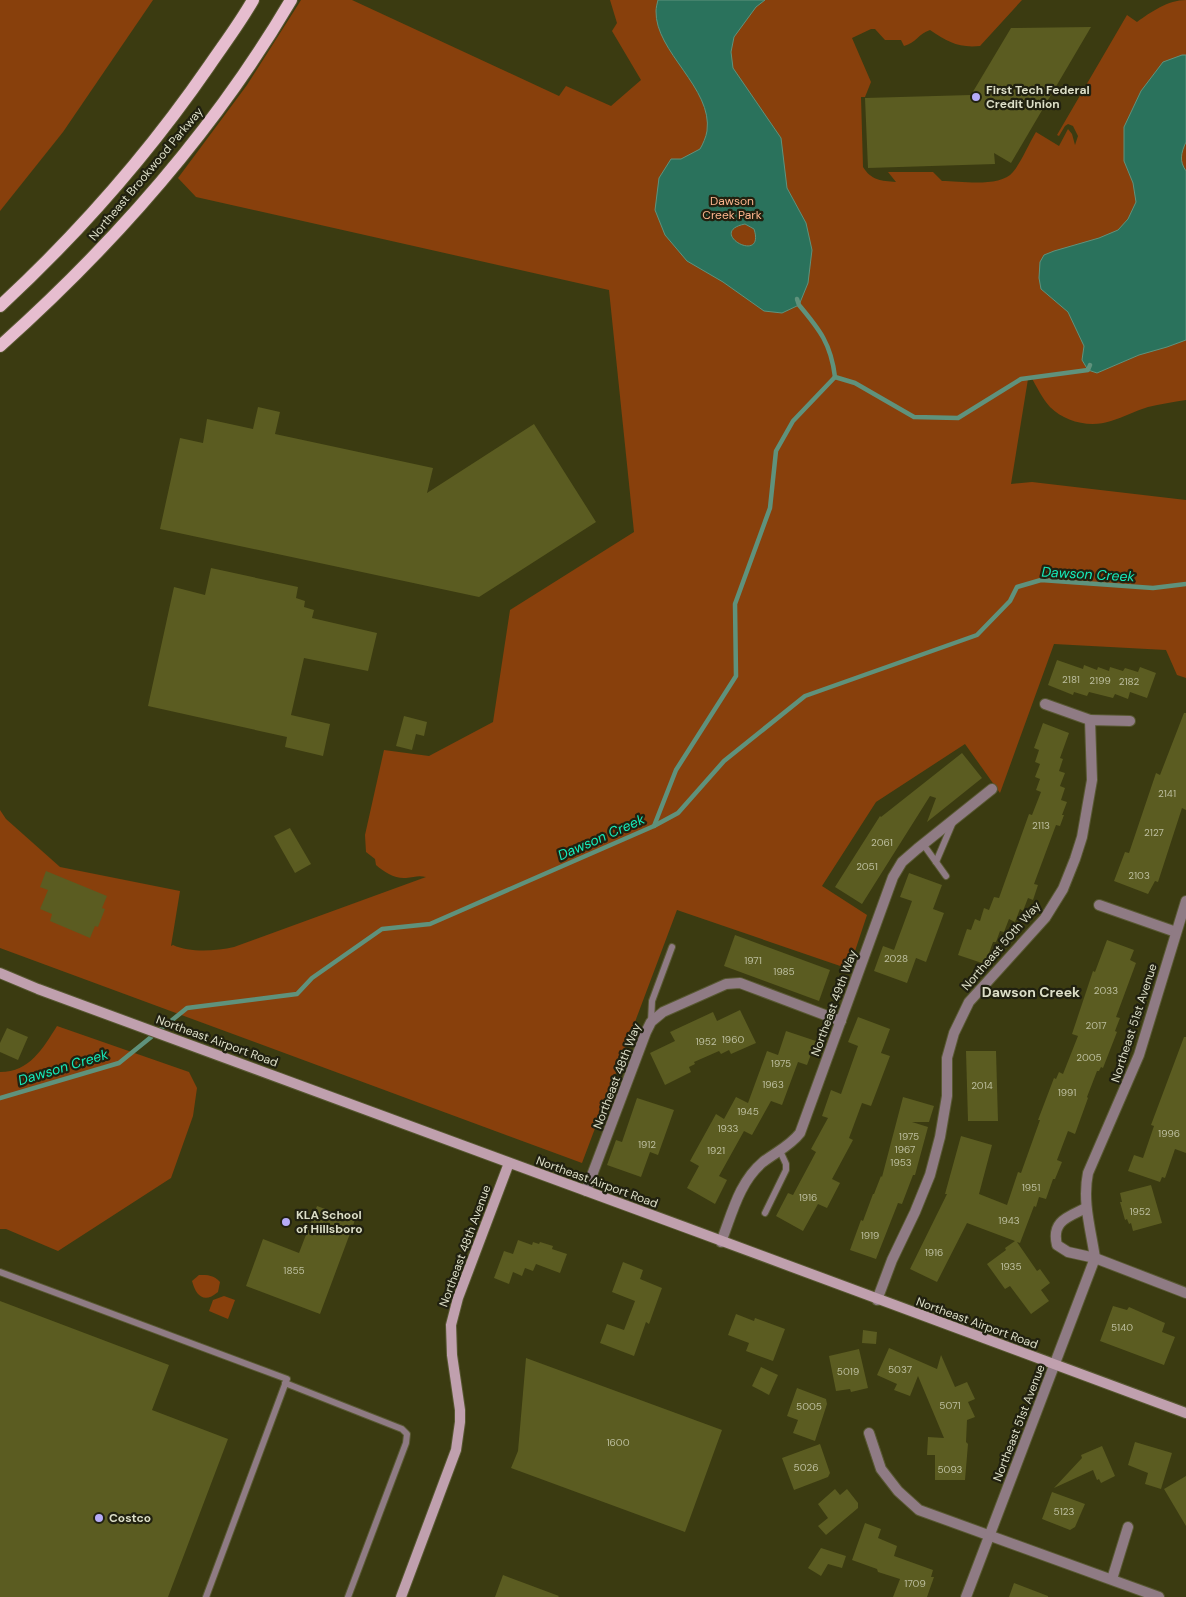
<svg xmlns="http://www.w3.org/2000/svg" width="1186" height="1597" font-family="'DM Sans',sans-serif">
<rect width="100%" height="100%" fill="#3b3b11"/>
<g fill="#88400c">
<path d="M0 0H153L63 132 0 211Z"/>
<path d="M301 0H352L559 96 566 86 611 106 641 80 612 31 617 23 610 0H1022L980 46C958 48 948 42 930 30 918 34 916 43 904 46L901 40H885L875 29H871L852 38 871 82 865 97H861L863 167C871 180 881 181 896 182L888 172H933L942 181C961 181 1000 188 1013 172 1022 161 1028 145 1036 132L1059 146 1068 129 1072 134 1075 145 1078 136 1073 126 1068 124 1065 126 1059 136 1057 135 1127 15 1137 22C1151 12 1168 0 1186 0V400C1173 402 1160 404 1148 407 1135 411 1124 417 1111 421 1090 428 1065 422 1050 407 1042 398 1037 387 1031 377L1028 379 1011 484 1032 482 1186 500V678L1177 675 1166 650 1054 644 1000 793 965 744 876 802 822 886 867 915 849 969 677 910 582 1163 0 948V810L6 819 60 867 180 891 171 946 173 945C190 953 216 951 234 947L426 877C419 875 414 877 406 878 395 879 384 872 376 865L375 859 366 852 365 835 384 750 429 756 493 722 510 610 634 532 609 290 196 197 178 178 247 85Z"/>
<path d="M57 1026 189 1072 197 1088 193 1116 171 1178 58 1251 6 1229H0V1072C30 1072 43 1048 57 1026Z"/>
<path d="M199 1275C208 1275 214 1275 220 1282L218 1292C204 1304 196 1296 192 1281Z"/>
<path d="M224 1296 235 1300 228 1319 209 1311 213 1300Z"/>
</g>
<g fill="#2a725c" stroke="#5f927c" fill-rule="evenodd">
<path d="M658 0H765L756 7 734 37 731 52 733 68 781 138 787 188 806 223 812 250 808 283 799 305 782 313 764 311 723 282 687 261 665 235 655 210 659 178 671 159H681L700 149C703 144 706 137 707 131 713 88 655 52 656 11 656 8 657 4 658 0ZM745 224 754 229C766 266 705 232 745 224Z"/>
<path d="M1182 55H1186V142C1181 153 1179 161 1186 171V340L1167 347 1139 355 1097 373 1088 370 1082 360 1084 346 1068 312 1041 289 1039 278 1040 262 1044 255 1054 251 1099 238 1118 230 1128 219 1136 202 1133 183 1124 161V127L1141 91 1163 62Z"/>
</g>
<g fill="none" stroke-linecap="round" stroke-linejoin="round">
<g stroke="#5f927c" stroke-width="4.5">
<path d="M797 299 799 305C820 330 831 344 835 377"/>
<path d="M835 377 855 383 914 417 958 418 1021 379 1088 370 1090 365"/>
<path d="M654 826 676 770 736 676 735 604 770 508 776 451 793 421 835 377"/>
<path d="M0 1098 119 1063 187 1008 297 994 312 978 382 929 430 924 654 826 678 813 724 761 805 696 977 635 1010 601 1017 587 1041 580 1153 588 1186 584"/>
</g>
</g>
<g fill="#5b5c21">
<path d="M1091 27 1011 163 994 153 995 164 868 168 865 98 971 95 1011 28Z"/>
<path d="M258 407 280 412 275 434 433 468 427 493 534 424 596 522 479 597 160 529 180 438 203 443 207 419 253 429Z"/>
<path d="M211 568 298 587 296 598 305 601 304 607 314 610 312 618 377 633 368 671 304 658 291 715 330 724 323 756 285 747 287 737 148 706 174 587 205 595Z"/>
<path d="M1057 660 1083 669 1084 665 1097 670 1098 667 1109 671 1110 667 1123 671 1125 668 1138 672 1140 667 1156 673 1147 698 1130 692 1128 699 1115 694 1113 698 1089 692 1087 696 1074 692 1073 695 1048 685Z"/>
<path d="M1184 713H1186V810L1182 808 1158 882 1155 881 1148 894 1114 881 1125 852 1129 853 1156 773 1160 775Z"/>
<path d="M404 716 427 722 424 736 416 734 412 750 396 746Z"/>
<path d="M1043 723 1069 733 1060 758 1063 759 1059 771 1065 773 1060 786 1065 788 1061 800 1067 802 1062 815H1064L1060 826 1056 825 1047 849 1034 884 1038 885 1033 900 1028 898 1023 911 1020 909 1015 922 1009 919 1004 932 1000 931 996 942H993L985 964 958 955 967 929 971 930 975 919 980 921 984 908 989 910 994 897 999 898 1029 814 1032 815 1041 792 1036 790 1040 779 1035 777 1040 764 1035 762 1039 750 1034 748Z"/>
<path d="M962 753 982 778 927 822 936 798 930 796 862 904 835 887 880 816 881 817Z"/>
<path d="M290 828 311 864 295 873 274 836Z"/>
<path d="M46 871 107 896 102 908 105 909 98 927 95 926 90 938 50 921 52 914 40 909 48 890 40 887Z"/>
<path d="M909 873 942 885 933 909 944 913 926 962 916 958 907 983 874 971 883 946 894 950 912 901 900 897Z"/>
<path d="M735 935 830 970 819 1001 724 966Z"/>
<path d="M1107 940 1134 950 1130 960 1136 963 1116 1017 1120 1018 1115 1031 1117 1032 1103 1068 1101 1067 1099 1071H1097L1087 1097 1088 1098 1075 1134 1068 1131 1057 1160 1062 1162 1055 1179H1053L1046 1199 1039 1197 1036 1207 1034 1206 1020 1243 1017 1242 1037 1271 1040 1269 1050 1283 1041 1290 1049 1301 1031 1314 1010 1286 1005 1289 987 1264 1006 1250 1005 1248 1015 1241 967 1223 937 1282 910 1269 947 1194H945L961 1136 992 1145 979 1194 1007 1205 1018 1172 1021 1173 1040 1120H1038L1054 1078 1056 1079 1059 1072 1063 1074 1078 1036 1072 1034 1093 971 1095 972Z"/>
<path d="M740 1010 756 1043 731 1054 729 1050 721 1054 719 1051 694 1062 695 1064 689 1067 691 1072 665 1085 650 1053 675 1041 670 1032 713 1012 717 1021Z"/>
<path d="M858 1017 890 1029 881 1053 890 1056 871 1106 862 1103 849 1138 853 1140 832 1179 840 1183 827 1208 818 1204 803 1231 776 1216 788 1193 793 1195 816 1152 811 1149 828 1118 822 1116 831 1090 841 1094 858 1046 848 1042Z"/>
<path d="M7 1028 28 1037 18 1060 0 1052V1043Z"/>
<path d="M786 1031 816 1041 807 1065 798 1062 782 1105 771 1101 752 1135 744 1131 719 1176 727 1180 715 1204 687 1188 699 1166 690 1161 716 1114 724 1119 736 1097 748 1103 767 1051 778 1055Z"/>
<path d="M1184 1037H1186V1153L1175 1149 1165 1178 1162 1177 1160 1182 1128 1171 1134 1155 1143 1158 1154 1126 1151 1125Z"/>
<path d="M966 1051H996L998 1121H968Z"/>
<path d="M903 1097 934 1106 929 1122H912L928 1127 915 1175H913L902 1204 898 1203 876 1259 850 1250 861 1220 863 1221 873 1194H874L881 1176 882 1177Z"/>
<path d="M637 1098 674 1110 658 1155 650 1152 641 1177 607 1165 616 1140 622 1142Z"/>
<path d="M1151 1185 1162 1223 1133 1231 1131 1223 1129 1224 1127 1219 1125 1220 1120 1202H1122L1120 1193Z"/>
<path d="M317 1206 355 1220 320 1314 246 1286 263 1239 299 1253Z"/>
<path d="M518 1240 532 1245 533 1242 539 1244 540 1242 553 1246 552 1249 567 1254 560 1273 536 1264 533 1271 525 1268 522 1276 513 1272 509 1284 494 1278 504 1251 513 1254Z"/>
<path d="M623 1262 643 1270 640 1279 662 1288 649 1324 646 1322 634 1356 600 1343 607 1324 624 1330 635 1301 612 1292Z"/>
<path d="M0 1301 169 1365 152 1410 228 1439 168 1597H0Z"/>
<path d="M1113 1306 1127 1310 1129 1307 1165 1323 1162 1332 1175 1337 1164 1365 1100 1341Z"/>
<path d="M736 1314 754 1321 755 1318 785 1329 773 1361 746 1351 749 1343 728 1335Z"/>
<path d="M863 1330 877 1332 876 1344 862 1343Z"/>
<path d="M889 1348 937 1369 941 1355 955 1387 967 1382 975 1399 968 1402 975 1417 967 1420 966 1442 968 1444 965 1480H935V1455H927L928 1437 944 1438 918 1376 910 1396 894 1390 897 1384 877 1375Z"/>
<path d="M859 1349 868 1388 851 1392 850 1389 836 1391 829 1356Z"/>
<path d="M526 1358 722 1430 685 1532 511 1468 518 1451Z"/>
<path d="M761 1367 778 1375 769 1395 752 1386Z"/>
<path d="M797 1388 826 1399 827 1404 815 1441 793 1433 798 1420 787 1416Z"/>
<path d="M1135 1442 1172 1453 1161 1489 1145 1484 1148 1473 1128 1465Z"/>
<path d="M820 1444 830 1473 828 1477 794 1490 782 1458Z"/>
<path d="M1102 1446 1115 1476 1101 1483 1099 1479 1097 1480 1093 1470 1054 1488 1082 1458 1081 1455Z"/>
<path d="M1186 1476V1526L1164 1489Z"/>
<path d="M835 1489 840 1495 847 1489 858 1503V1508L826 1535 818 1526 828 1518 818 1504Z"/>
<path d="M1052 1492 1085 1504 1075 1527 1070 1530 1042 1519Z"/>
<path d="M865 1523 881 1529 878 1538 897 1546 894 1556 933 1570 931 1577H934L927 1597H893L900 1579 878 1572 877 1569 852 1560Z"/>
<path d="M821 1548 846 1556 842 1568 828 1564 821 1576 808 1568Z"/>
<path d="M503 1575 559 1596 558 1597H495Z"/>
<path d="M1014 1583 1048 1596V1597H1009Z"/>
</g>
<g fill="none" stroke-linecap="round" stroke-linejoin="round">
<defs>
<g id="lane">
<path d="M923 844 946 876"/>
<path d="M936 862 953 822"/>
<path d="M651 1022 652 1001 672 947"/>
<path d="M765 1213 786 1170V1164L780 1151"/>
<path d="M0 1272 287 1379 206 1597"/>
<path d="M285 1383 402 1429 407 1434 406 1443 348 1597"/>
</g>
<g id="street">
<path d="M1045 704 1090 720"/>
<path d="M1099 905 1176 932"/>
<path d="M586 1191 646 1032 651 1022 663 1012 726 984 740 983 841 1021"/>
<path d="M1086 1208C1068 1217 1051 1221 1057 1245L1068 1252 1095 1258 1186 1293"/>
<path d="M721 1242C732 1214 739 1182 763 1162 776 1152 790 1146 800 1133L893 877 902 862 917 849 992 789"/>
<path d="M877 1300 892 1260 915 1212 930 1175 940 1137 947 1096V1058L954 1033 969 1002 1045 918 1063 889 1075 859 1082 837 1092 780 1090 720 1130 721"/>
<path d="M869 1433 881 1469 898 1491 919 1510 1159 1597"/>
<path d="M1112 1579 1128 1527"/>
<path d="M966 1597 1095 1258C1091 1230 1082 1202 1088 1173L1139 1055 1186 901"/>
</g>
<g id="secondary">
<path d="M0 973 38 989C422 1128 803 1272 1186 1413"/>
<path d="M401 1597 456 1450 460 1422V1410L452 1355 451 1325 458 1298 509 1163"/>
</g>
<g id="primary">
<path d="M0 306C80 232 147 156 209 66 224 44 240 23 253 0"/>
<path d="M0 346C113 245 214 131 291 0"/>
</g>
</defs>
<use href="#lane" stroke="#585832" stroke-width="8"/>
<use href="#street" stroke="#585832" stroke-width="12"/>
<use href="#secondary" stroke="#585832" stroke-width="12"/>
<use href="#primary" stroke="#585832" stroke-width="14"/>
<use href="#lane" stroke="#8f7b84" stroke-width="6"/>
<use href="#street" stroke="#8f7b84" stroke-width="10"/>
<use href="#secondary" stroke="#c0a0ae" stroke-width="10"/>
<use href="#primary" stroke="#e6bdcf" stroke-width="12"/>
</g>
<g fill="#b6acf8" stroke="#212110" stroke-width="2">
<circle cx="976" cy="97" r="5"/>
<circle cx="286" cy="1222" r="5"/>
<circle cx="99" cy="1518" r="5"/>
</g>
<g text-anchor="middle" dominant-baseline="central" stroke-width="4.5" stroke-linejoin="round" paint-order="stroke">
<g font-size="10" fill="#bcbe9e">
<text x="1071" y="679">2181</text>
<text x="1100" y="680">2199</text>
<text x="1129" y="681">2182</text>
<text x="1167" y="793">2141</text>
<text x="1041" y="825">2113</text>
<text x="1154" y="832">2127</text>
<text x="882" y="842">2061</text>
<text x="867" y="866">2051</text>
<text x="1139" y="875">2103</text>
<text x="896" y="958">2028</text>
<text x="753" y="960">1971</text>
<text x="784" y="971">1985</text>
<text x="1106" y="990">2033</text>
<text x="1096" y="1025">2017</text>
<text x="733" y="1039">1960</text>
<text x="706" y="1041">1952</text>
<text x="1089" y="1057">2005</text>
<text x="781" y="1063">1975</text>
<text x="773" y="1084">1963</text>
<text x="982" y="1085">2014</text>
<text x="1067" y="1092">1991</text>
<text x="748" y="1111">1945</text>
<text x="728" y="1128">1933</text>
<text x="1169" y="1133">1996</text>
<text x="909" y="1136">1975</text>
<text x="647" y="1144">1912</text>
<text x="905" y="1149">1967</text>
<text x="716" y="1150">1921</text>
<text x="901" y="1162">1953</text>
<text x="1031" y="1187">1951</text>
<text x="808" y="1197">1916</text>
<text x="1140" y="1211">1952</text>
<text x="1009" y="1220">1943</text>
<text x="870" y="1235">1919</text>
<text x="934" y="1252">1916</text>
<text x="1011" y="1266">1935</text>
<text x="294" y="1270">1855</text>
<text x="1122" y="1327">5140</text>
<text x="900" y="1369">5037</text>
<text x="848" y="1371">5019</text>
<text x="950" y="1405">5071</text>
<text x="809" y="1406">5005</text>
<text x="618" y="1442">1600</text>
<text x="806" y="1467">5026</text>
<text x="950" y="1469">5093</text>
<text x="1064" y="1511">5123</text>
<text x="915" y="1583">1709</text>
</g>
<g font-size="12" font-weight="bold" fill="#dcdec7" stroke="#212110" text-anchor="start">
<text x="986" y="90">First Tech Federal<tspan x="986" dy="14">Credit Union</tspan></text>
<text x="296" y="1215">KLA School<tspan x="296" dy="14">of Hillsboro</tspan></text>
<text x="109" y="1518">Costco</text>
</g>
<g font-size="12" fill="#dcdec7" stroke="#212110">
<text transform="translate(146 174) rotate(-50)">Northeast Brookwood Parkway</text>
<text transform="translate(1001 946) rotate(-49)">Northeast 50th Way</text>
<text transform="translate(834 1003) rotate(-70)">Northeast 49th Way</text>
<text transform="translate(1134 1023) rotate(-72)">Northeast 51st Avenue</text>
<text transform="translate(217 1041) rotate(20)">Northeast Airport Road</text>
<text transform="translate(617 1076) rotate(-69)">Northeast 48th Way</text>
<text transform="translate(597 1182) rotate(20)">Northeast Airport Road</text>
<text transform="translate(465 1246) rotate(-70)">Northeast 48th Avenue</text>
<text transform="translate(977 1323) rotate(20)">Northeast Airport Road</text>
<text transform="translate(1019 1423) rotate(-69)">Northeast 51st Avenue</text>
</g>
<g font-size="12" fill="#fbb48d" stroke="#212110">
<text x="732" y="201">Dawson<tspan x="732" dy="14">Creek Park</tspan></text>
</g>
<g font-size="14" font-style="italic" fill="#15ebba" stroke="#212110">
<text transform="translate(1088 574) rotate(3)">Dawson Creek</text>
<text transform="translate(601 837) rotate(-24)">Dawson Creek</text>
<text transform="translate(63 1067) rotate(-17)">Dawson Creek</text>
</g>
<g font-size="14" font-weight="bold" fill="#dcdec7" stroke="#212110">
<text x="1031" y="992">Dawson Creek</text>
</g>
</g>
</svg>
